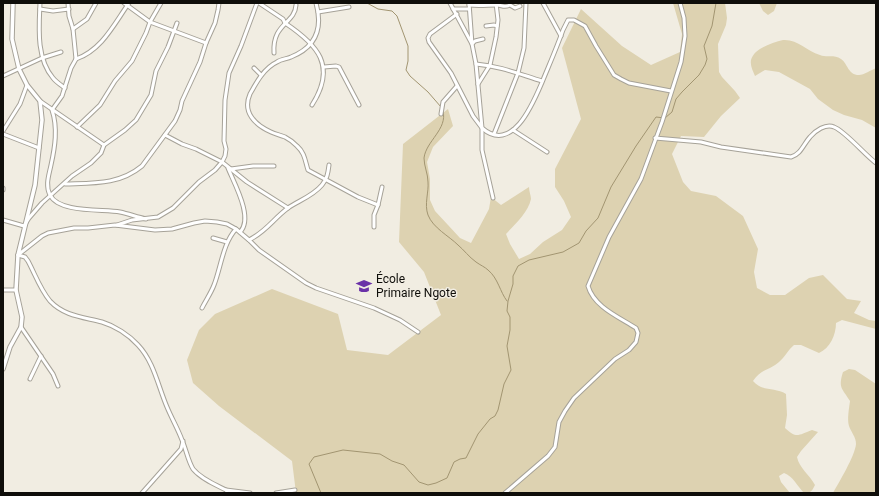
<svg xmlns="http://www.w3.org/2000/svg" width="879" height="496" font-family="Roboto,sans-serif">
<rect width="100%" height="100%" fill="#f1ede2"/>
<g fill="#ddd2b1">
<path d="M673 3H725L727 18 726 25 718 44 719 72 722 77 735 91 740 98 721 116 704 137 681 136 672 154 683 182 691 191 716 196 743 216 758 249 754 272 757 288 770 295H785L809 278 823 275 847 299 861 301 854 313 869 320 876 321V329L842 320 836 323C836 335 830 348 819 353L801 345H794C788 350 785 357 779 362 770 370 761 369 753 381 762 392 775 387 786 394L787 415 785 428C797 439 798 435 812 430L818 432 801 451 797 457C799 468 810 475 815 485 812 491 811 493 804 493 797 486 793 476 784 473L779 476 781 482 790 493H296L292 461 219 406 193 383 187 360 199 330 215 314 272 289 338 314 347 350 388 355 441 315 424 272 399 242 403 144 448 109 453 126 433 147 427 162 430 179V200L435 211 448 225 460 238 471 243 489 209 491 197 501 205 529 187C529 191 531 196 531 199 528 213 515 224 506 234L510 244 519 259 530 254 543 242 562 230 571 217 564 201 555 187V169L581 119 562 48 581 9 622 46 651 65 680 52 682 34Z"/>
<path d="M759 3H777L774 11 768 15 763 11Z"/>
<path d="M783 40C798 39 806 51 820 55 827 58 834 54 841 59 848 64 848 75 859 75 864 75 871 70 876 68V128L862 120 844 115 833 110 818 99 810 89 779 72 765 70 755 76C753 71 750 66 751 60 754 48 772 43 783 40Z"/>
<path d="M849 369 855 370 876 384V493H833C839 482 855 456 856 444 856 437 851 432 849 426 847 419 849 409 850 401 842 388 838 388 843 372Z"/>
</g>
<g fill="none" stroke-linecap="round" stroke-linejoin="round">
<g stroke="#a29571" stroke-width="1">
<path d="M367 3 378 9 392 11 397 16 408 46V61L406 70 410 76 428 92 441 107"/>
<path d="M443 111C448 129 426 141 424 158 424 166 428 174 428 182 429 192 424 204 428 215 433 228 449 236 458 245 464 250 469 257 476 262 480 265 485 267 488 270 498 278 500 292 507 301"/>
<path d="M321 493 309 464 314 457 343 450 380 454 392 461 404 465 419 482 428 485 436 483 447 478 454 462 460 459 466 458 478 434 490 419 495 416 498 410 504 384 511 370 507 346 510 330V317L507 311 508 301 513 284V276L518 266 529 260 563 252 579 243 586 231 598 218 611 187 636 146 656 117 665 118 672 112 676 99 682 92 699 75 705 65 707 59 704 46 712 26 716 3"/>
</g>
<defs>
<g id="minor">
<path d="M40 3C39 27 36 58 53 78 56 82 61 85 65 88"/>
<path d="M68 3 69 16 73 29 76 59 71 68 62 96 52 110C58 128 55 147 51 165 49 175 45 185 50 195 59 213 102 209 120 212 129 214 137 217 146 219"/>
<path d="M124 3 150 22 206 43"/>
<path d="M259 3 283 19 285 23C318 45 337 66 312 105"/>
<path d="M316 3C323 28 316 47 291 57 287 59 281 59 277 62 264 68 256 83 250 94 242 112 255 125 271 132 275 134 280 135 285 137 289 139 294 143 297 146 305 153 305 161 308 170L358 197 378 205"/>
<path d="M450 3 472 44 476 64 482 128C513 155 534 101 543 80 550 63 557 47 563 30L568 20H574L585 26 596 46 614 75 621 79 629 83 671 91"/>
<path d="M469 3 472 44 475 41 483 39"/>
<path d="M543 3 561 36"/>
<path d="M469 5C479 6 488 5 497 5 502 5 504 8 510 5L515 8 520 6"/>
<path d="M40 9 53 11 69 9"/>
<path d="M453 9H469"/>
<path d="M318 12 349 7"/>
<path d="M457 14 430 34 428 38 429 42 451 73 473 116 482 128V150L493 198"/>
<path d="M486 26 494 25 497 26"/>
<path d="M73 29 87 19 96 3"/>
<path d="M274 53C272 23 295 24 296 5"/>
<path d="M76 59C102 50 114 24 129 3"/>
<path d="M476 64C500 66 519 74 542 81"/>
<path d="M324 67 336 66 339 67 359 105"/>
<path d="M254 68 261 75"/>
<path d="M3 76 42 58 61 52"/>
<path d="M478 84 490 65 496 37 498 20 496 3"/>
<path d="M40 101 104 145"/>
<path d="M441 114 443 102 457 86"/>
<path d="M77 127 100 105 115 81 132 61 146 33 150 22 161 3"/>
<path d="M513 130 547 152"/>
<path d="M3 131 20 104 27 85"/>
<path d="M3 134 39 148"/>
<path d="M494 134 518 73 524 48 526 3"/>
<path d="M165 135 182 144 196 149 222 162 247 182 288 208"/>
<path d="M655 138 701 142 721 147 791 157C801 154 803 145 810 137 815 131 826 123 834 127 845 131 865 155 876 163"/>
<path d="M228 168C234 183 254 218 240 232"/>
<path d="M231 169 253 166H274"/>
<path d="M65 184C93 183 119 185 142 166L175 121 180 110 182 101 200 62 206 43 215 23 218 10 219 3"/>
<path d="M3 188V190"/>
<path d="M3 220 24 226 29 218 42 203 72 176 91 163 101 153 104 145 125 130 136 120 151 95 156 71 168 47 177 23"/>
<path d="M117 225 132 220 158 217 173 208 199 182 215 170 222 162 225 156 226 149 224 141 225 100 229 73 241 46 257 3"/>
<path d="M374 227V215L378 205 382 187"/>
<path d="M213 238 227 242"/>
<path d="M249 240C267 231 273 219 288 208 298 201 313 196 322 185 327 179 328 173 329 165"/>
<path d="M18 255 42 236 48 233 74 228H88L115 225 155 230 172 229 194 223 205 221 217 222 227 224 236 229 249 240 259 250 306 283 316 288 374 308 400 320 418 332"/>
<path d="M18 255 25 257 28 261C35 274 40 289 50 301 64 316 83 317 102 322 115 326 129 335 138 345 154 362 158 386 167 407 172 419 178 429 182 440 186 449 188 461 193 469 201 479 216 485 226 490L228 493"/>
<path d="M3 290H16"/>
<path d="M202 308C206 300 211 293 214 285 221 267 223 243 236 229"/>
<path d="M21 327 53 374 58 386"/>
<path d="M30 379 41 356"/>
<path d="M226 490 250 493"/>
<path d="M142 493 181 449 183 441"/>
<path d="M276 493 295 490"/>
<path d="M505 493 548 456 555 447 559 422 565 411 574 398 615 359 629 350 636 342 638 333 636 328C619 317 594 307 588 286L609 237 641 179 662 122 681 62 685 36 684 18 680 3"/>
</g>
<path id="tertiary" d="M3 369 10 347 21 327 22 317 16 290 18 255 35 185 42 120 40 101 27 85 19 69 12 39 13 3"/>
</defs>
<use href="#minor" stroke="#a6a298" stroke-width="5"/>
<use href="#tertiary" stroke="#a6a298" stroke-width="5.5"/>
<use href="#minor" stroke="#fff" stroke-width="3"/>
<use href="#tertiary" stroke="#fff" stroke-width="3.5"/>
</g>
<defs>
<symbol id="school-bare" viewBox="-9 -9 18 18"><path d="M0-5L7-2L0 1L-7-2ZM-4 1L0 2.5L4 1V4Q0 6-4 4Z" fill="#6a31a7" stroke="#f1ede2" stroke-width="2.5" paint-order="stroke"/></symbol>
</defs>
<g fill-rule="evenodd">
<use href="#school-bare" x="353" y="275" width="22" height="22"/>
</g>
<g text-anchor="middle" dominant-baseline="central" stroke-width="3" stroke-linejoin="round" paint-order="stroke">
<g font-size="12" fill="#0f0e0a" stroke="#f1ede2" text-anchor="start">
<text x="376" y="279">École<tspan x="376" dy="14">Primaire Ngote</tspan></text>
</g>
</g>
<rect width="879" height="496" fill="none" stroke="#0f0e0a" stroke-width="8"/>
</svg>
